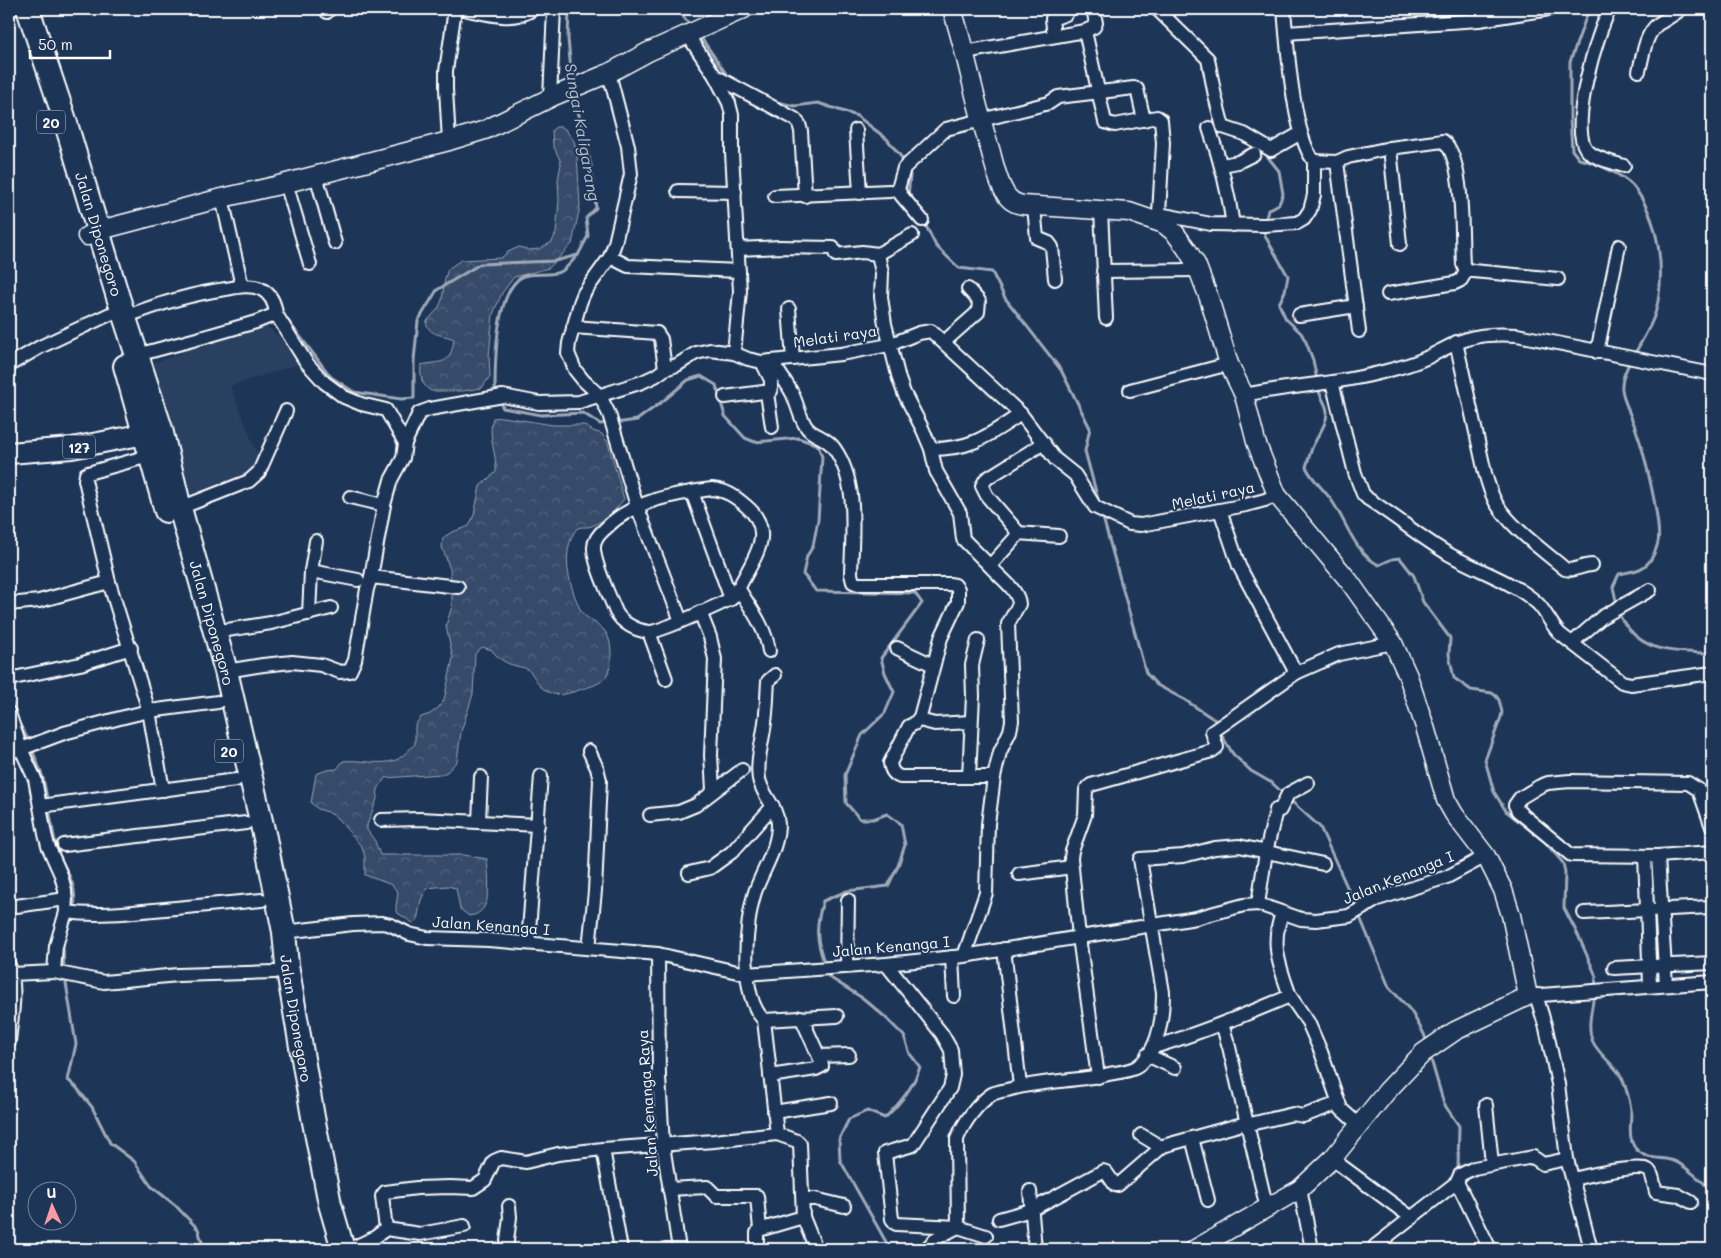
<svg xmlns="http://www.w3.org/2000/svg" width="1721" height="1258" font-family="Mali,sans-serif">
<defs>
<pattern id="forest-crowns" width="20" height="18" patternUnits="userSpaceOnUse" patternTransform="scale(1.25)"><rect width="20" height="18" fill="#364b69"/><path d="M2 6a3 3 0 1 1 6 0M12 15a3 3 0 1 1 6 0" fill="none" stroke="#546680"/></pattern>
</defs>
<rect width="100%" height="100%" fill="#1d3557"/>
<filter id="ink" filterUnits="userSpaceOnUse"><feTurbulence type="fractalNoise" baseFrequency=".02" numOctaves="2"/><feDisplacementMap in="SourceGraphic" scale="10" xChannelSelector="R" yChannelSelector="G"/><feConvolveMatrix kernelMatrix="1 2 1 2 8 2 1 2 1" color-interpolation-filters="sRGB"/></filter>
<g filter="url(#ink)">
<path fill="#2a4161" d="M264 324 279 337 299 364 230 386 258 455 256 469 249 476 193 501 153 363 182 353 178 341Z"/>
<g fill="url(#forest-crowns)" stroke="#9aa5b4">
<path d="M556 127H561L565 129 574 141 577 155 580 206 572 244 549 268 514 277 502 293 493 314 489 356 490 376 482 388 462 391H431C421 385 420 376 421 365 443 360 450 367 454 339 444 334 429 337 426 322L438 309 442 300 445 278 448 269 461 260 501 258 508 252 519 247 529 250 539 249 552 242 556 233 559 200 558 180 561 164 560 160 553 145 552 130Z"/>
<path d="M503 417 553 425H584L593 431 602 434 608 443 624 499C615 511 606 520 592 526 588 528 582 526 578 528 573 531 568 546 568 552 565 571 573 594 581 611 586 619 598 623 604 630 610 638 611 646 611 655 611 685 596 684 573 692 560 696 551 696 541 687 536 682 533 673 527 669 524 667 519 667 516 666 505 663 498 659 492 650L482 647 475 654 473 694 461 732 457 761 447 772 442 774 385 778 378 789 377 799 367 825V830L375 841 380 855H463L487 859C488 876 495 914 469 916L460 909 456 888 447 886 427 888 421 900 417 921 413 923 396 912V907L398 892 392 885 365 875V857L362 847 337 818 328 812 318 809 311 803 316 774 327 770 337 769 343 761C360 759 380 766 396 760 403 757 409 749 415 744V725L421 717 430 714 438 708 444 700 453 658 446 626 452 606V596L450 569 442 547 443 538C451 531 460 530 469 526L474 515 480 486 496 472C497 454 487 435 493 418Z"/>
</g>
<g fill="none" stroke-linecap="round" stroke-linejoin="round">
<g stroke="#a0aab8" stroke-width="3">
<path d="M569 9 568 39 572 81"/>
<path d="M677 9 691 26"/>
<path d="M1589 9 1570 62V118L1572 150 1579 159C1594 162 1622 174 1633 186 1659 218 1666 271 1656 310 1653 324 1641 342 1634 355"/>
<path d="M700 36 729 78"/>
<path d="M772 101 795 106 818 103 857 116 887 139 906 163"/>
<path d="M1264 152 1279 171 1283 194 1279 204 1268 210 1265 222"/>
<path d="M908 197 910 176 909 168"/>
<path d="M924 222 936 246 959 268 992 272 1005 298 1061 370 1090 428 1085 451 1099 503"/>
<path d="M1264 228 1265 236 1288 276 1285 291 1279 304 1286 319 1301 333 1306 342 1313 360 1317 380"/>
<path d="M214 285 230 282"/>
<path d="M130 309 190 290"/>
<path d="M285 317 331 377 354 392 401 399 414 398V360L418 321 437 290 480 264 555 261 578 255 588 236 586 218 596 208 591 166 574 94"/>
<path d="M9 380 10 376 20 365"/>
<path d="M1318 387C1319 396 1327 404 1327 412 1327 425 1317 436 1312 448 1310 454 1308 460 1306 467 1313 481 1323 488 1332 501 1346 521 1355 554 1379 565L1392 559 1400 558 1414 576 1423 602 1450 638 1449 655 1454 678 1471 690 1492 693 1496 696 1499 700 1502 712 1501 717 1485 760 1494 792 1506 811 1545 842 1563 863 1565 872 1564 908 1578 935 1596 976 1595 988"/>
<path d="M497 394 495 391C495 364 495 288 524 276 535 272 552 277 562 271 568 267 573 260 578 255"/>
<path d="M499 400 503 408 541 415 583 413 600 424 609 423"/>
<path d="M616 423 637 420 663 401 688 380 701 376 716 385 725 416 745 438 755 442 798 438 818 445 822 457 818 520 813 546 807 556 803 574 816 591 915 593 922 603 881 658 885 673 894 692 885 713 862 735 845 775 846 803 860 819H873L887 814 901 824 905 845 898 866 888 886 847 891 823 901C815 927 816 940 825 965"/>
<path d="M1102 514 1146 673 1157 685 1185 700 1215 720 1216 725"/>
<path d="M1617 605 1613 587 1619 574C1629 572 1641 571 1648 563 1652 559 1657 548 1658 542 1662 525 1644 452 1637 433 1633 418 1624 405 1622 389 1621 379 1626 369 1631 360"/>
<path d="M1618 611C1620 618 1623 622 1628 628 1651 656 1680 650 1712 654"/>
<path d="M9 692 14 712"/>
<path d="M16 718 30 743"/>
<path d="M1219 731 1233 754 1251 771 1272 783 1285 795"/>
<path d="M32 749 43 778 48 803"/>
<path d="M1289 799 1320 827 1357 909"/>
<path d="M49 809C52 823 53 838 58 851 66 874 78 883 74 910"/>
<path d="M1359 915 1389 987 1411 1011 1424 1034 1427 1043"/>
<path d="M67 929 73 916"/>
<path d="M63 945 64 971"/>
<path d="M827 971 829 977 864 999 885 1017 904 1036 910 1054 920 1067C913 1088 900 1103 885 1118L867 1111 849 1119 839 1139 840 1160 890 1249"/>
<path d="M65 977 76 1044 68 1080 76 1087 92 1107 110 1143 134 1161 151 1186 175 1205 198 1229 204 1249"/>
<path d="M1594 995C1592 1008 1587 1027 1592 1040 1600 1059 1621 1066 1626 1089 1628 1096 1631 1104 1631 1111 1631 1124 1627 1142 1638 1151 1649 1161 1662 1156 1674 1161 1683 1164 1706 1184 1712 1192"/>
<path d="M1430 1056 1444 1104 1459 1126 1458 1170"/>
<path d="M1478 1249 1481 1241"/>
</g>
<defs>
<g id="street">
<path d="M463 9C484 13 514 23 533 9"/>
<path d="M1157 9 1208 59 1215 96 1223 127 1244 134 1271 150 1301 133"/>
<path d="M1610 9C1597 33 1569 125 1586 149 1594 159 1612 162 1624 166"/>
<path d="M327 12 328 9"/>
<path d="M1085 31 1105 122 1115 125 1157 117 1161 120 1163 143 1159 214"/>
<path d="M1286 33 1479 20 1550 9"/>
<path d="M687 34 715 76 729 103 732 115V153L740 291 734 353 748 359 762 362 841 354 889 345 919 333 931 331 1021 414 1055 459 1075 475 1095 507 1130 524 1141 525 1246 505 1265 500 1277 495"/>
<path d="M1054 36 1052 19 1066 14 1069 9"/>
<path d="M965 52 1085 31 1094 27 1096 23 1093 9"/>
<path d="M1639 71C1643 56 1645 34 1658 24 1666 19 1674 15 1681 9"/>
<path d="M609 73 628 146 631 174 615 243 610 257 584 293 580 303 569 343 568 353 575 370 583 380 600 396 609 414 637 506 681 621"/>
<path d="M715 76 795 119 799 124 801 131 805 196"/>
<path d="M550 98 554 9"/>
<path d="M1209 128C1221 162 1228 189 1233 225"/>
<path d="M856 130 860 193"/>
<path d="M449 141 446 89V71L455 9"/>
<path d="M1390 148 1400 244"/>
<path d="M1314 161 1337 162 1348 157 1390 148 1443 141C1465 158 1461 237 1463 264L1465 269 1473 271 1558 279"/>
<path d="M1337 162 1359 331"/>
<path d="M1222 165 1238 162 1254 154"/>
<path d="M316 175 335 243"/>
<path d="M286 183 310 264"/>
<path d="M678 191 735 192"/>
<path d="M775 196 890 191"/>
<path d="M222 198 242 286"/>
<path d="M1034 207 1037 238 1049 243 1052 247 1055 279"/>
<path d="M1101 210 1106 318"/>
<path d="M922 220 901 195 898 189 904 168 946 129 1049 103 1058 97 1134 88 1137 89 1144 120"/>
<path d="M1155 220 1159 214 1211 224 1264 225 1297 223 1304 219 1310 210 1314 195V161C1293 136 1287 44 1284 9"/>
<path d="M738 249 780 247 833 248 836 255 862 252 878 254 912 235"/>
<path d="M878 254 882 273 881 297 885 324 899 379 904 393 923 430 931 449 936 471 960 513 963 539 990 566"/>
<path d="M610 257 628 266 739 271"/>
<path d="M1103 271 1198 270"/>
<path d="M1388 294 1455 283 1461 280 1467 270"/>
<path d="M789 309 793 359"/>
<path d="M1299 315 1356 306"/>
<path d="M125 317C158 304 190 294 226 289 237 287 250 284 261 289 271 294 275 304 276 314"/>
<path d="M573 327 657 333 661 339 665 369"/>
<path d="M944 342 978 312 979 301 968 289"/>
<path d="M1456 342 1485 473C1488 484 1491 494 1496 503 1511 528 1543 550 1565 569 1574 572 1582 565 1592 565"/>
<path d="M1597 352 1619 246"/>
<path d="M137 355 204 337 256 322 276 314 306 362 324 382 344 397 361 404 386 410 405 443"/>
<path d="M771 361C778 371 786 382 792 393 797 403 799 415 805 425 811 436 826 436 834 448 859 483 852 533 851 574L853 582 858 584H949L955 585 958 589V602L941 638 920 717 914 724 909 726 890 763C891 770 893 774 900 777H994"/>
<path d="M9 365 40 347 110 314"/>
<path d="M1332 382 1355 473 1363 494 1368 499C1395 516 1420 537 1447 553 1475 570 1513 581 1537 603 1545 610 1551 625 1560 634L1622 682 1631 684 1712 673"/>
<path d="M1130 390 1229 364"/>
<path d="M767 393 772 427"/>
<path d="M1244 395C1292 385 1342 384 1390 370 1402 367 1415 363 1426 358 1442 351 1457 340 1475 337 1488 334 1503 334 1517 335L1712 374"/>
<path d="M725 397 771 391V380L762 362"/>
<path d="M931 449C973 449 987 436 1021 414"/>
<path d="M156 454 88 473 86 474 85 480 109 582 149 711 163 790"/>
<path d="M712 489C726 490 736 497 746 506 780 534 748 564 736 594L731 599C717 605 659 633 648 632 635 630 622 623 616 612 610 597 593 562 594 547 594 539 600 533 606 528 634 500 674 494 712 489Z"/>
<path d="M692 492 731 599"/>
<path d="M350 497 384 505"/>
<path d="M180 508 249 481 259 472 286 411"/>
<path d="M1220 510 1239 566 1296 673"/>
<path d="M1017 533 1059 536"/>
<path d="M316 541 311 571 358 580"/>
<path d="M371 577 458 587"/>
<path d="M738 588C750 607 766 628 769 651"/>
<path d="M9 604 39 601 109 582"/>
<path d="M700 612 710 637 715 659 711 755 713 790"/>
<path d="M309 614 311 571"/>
<path d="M215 632 271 623 331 608"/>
<path d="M649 632 666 679"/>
<path d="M1572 643 1602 617 1650 590"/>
<path d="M897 648 933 665"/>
<path d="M226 671 263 665 292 662 321 665 340 672 350 671 355 660 367 589 371 577 384 505 391 480 403 458 405 443 419 413 430 409 503 396 539 403 579 402 642 382 655 376 665 369 677 365 696 353 710 350 734 353"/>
<path d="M775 675 768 681C767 694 767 709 765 722 763 741 756 760 759 779 762 795 777 806 778 824 778 849 763 869 755 892 745 923 739 996 764 1020L837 1016"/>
<path d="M9 679 80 664 131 648"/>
<path d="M9 713 21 749 35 779 45 834 48 846 61 875 65 890 66 912 56 946 54 972 104 982 178 975 275 972"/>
<path d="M919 720 935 724 971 722"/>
<path d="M589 751 597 768 600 780 595 891 589 948"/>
<path d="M9 752 21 749 64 733 120 718 149 711 218 702"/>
<path d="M969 776 973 696 972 665 978 640"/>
<path d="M40 806 236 780"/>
<path d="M650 815 679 812 696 805 742 770"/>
<path d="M381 820 420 819 538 825"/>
<path d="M479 822 481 777"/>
<path d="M1712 827 1699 790 1688 783 1570 781 1548 783 1540 786 1520 798 1515 805 1518 811 1571 855 1658 856 1712 852"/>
<path d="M64 845 246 823"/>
<path d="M1645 856 1650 986"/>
<path d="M1658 856 1666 985"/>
<path d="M689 873 710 868 732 852 773 806"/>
<path d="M1019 874 1072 867"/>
<path d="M1258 904 1266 852 1276 810H1280L1288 794 1308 783"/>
<path d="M9 907 66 899"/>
<path d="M66 912C95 916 125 913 154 910 190 907 226 903 262 900"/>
<path d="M1584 913 1712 907"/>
<path d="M284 932 353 924 382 923 391 925 409 934 427 938 488 940 658 954 746 974 886 964 964 956 1196 918 1244 905 1258 904 1301 919 1316 920 1349 916 1378 899 1447 877 1486 856"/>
<path d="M528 943 541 776"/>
<path d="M1004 949 1020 1086"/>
<path d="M658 954 659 1077 663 1145 679 1249"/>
<path d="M964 956 986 893 988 824 994 777 1000 752 1010 731 1012 721 1008 624 1019 604C1018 589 999 577 990 566L1016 537 1017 531 987 496 982 486 986 479 1044 443"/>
<path d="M952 957 954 996"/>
<path d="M886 964 942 1034 951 1050 953 1075 950 1088 913 1145 885 1153 892 1219 896 1224 958 1227 986 1236"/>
<path d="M9 965C18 991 11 1017 9 1042"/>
<path d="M847 966 848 900"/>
<path d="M1614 968 1712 963"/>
<path d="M12 974 54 972"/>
<path d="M1536 995 1546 1028 1558 1084 1567 1159 1591 1249"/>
<path d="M1290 996 1308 1022 1321 1052 1341 1109 1359 1125"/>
<path d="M1528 996 1712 982"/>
<path d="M1222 1024 1229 1047 1267 1209"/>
<path d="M1154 1047C1201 1033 1245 1015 1290 996 1280 967 1270 944 1282 914"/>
<path d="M1147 1055 1175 1068"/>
<path d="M819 1056 849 1055"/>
<path d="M770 1076 816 1069 822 1066 821 1061 801 1017"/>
<path d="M1098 1077 1079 937 1071 858 1072 851 1085 815 1086 789 1091 785 1212 751 1217 747 1212 732 1296 673 1339 654 1393 643"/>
<path d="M1486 1105 1492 1164"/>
<path d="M774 1112 831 1103"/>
<path d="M1246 1125 1293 1114 1303 1116 1339 1103"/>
<path d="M1141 1135 1161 1147"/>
<path d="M1192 1138 1208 1200"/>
<path d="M603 1149 621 1249"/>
<path d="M1332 1159 1412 1218"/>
<path d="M1573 1179C1586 1176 1637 1164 1648 1170 1653 1173 1654 1186 1656 1192L1678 1195 1691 1202"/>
<path d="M1457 1182 1490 1249"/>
<path d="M669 1189 707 1187 716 1196H757L760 1230"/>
<path d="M1300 1189 1312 1249"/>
<path d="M1030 1191 1035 1249"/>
<path d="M803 1199H815L844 1206"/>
<path d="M803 1217 816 1249"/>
<path d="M999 1219 1031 1210 1103 1171 1106 1172 1115 1185H1118L1163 1146 1246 1123"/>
<path d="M386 1229 420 1234 464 1226"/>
<path d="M1375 1246 1457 1182 1460 1175 1474 1168 1533 1157 1543 1164 1567 1159"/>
<path d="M350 1249 374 1238 386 1229 382 1196 385 1192 417 1188 450 1187 473 1188 485 1180 494 1161 501 1158 526 1162 558 1154 603 1149 714 1141 777 1134 764 1020"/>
<path d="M506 1249 510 1217 509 1206"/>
<path d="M757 1249V1233L759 1230 803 1217 800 1144 797 1141 777 1134"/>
<path d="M926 1249 937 1238 958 1227 957 1139C964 1122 977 1104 992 1094 996 1092 1002 1091 1007 1090 1040 1080 1075 1082 1109 1074 1118 1072 1130 1072 1138 1066 1159 1050 1163 1017 1163 992L1140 859 1183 856 1215 848 1239 846 1323 864"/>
</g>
<g id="secondary">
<path d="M952 9C967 55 975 103 990 149 994 163 997 180 1005 193 1009 200 1015 204 1023 205L1129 212 1164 224 1175 233 1186 248 1196 264 1209 298 1229 364 1244 395 1256 442 1277 495 1349 581 1393 643 1408 676 1425 727 1446 800 1454 814 1486 856 1503 890 1511 915 1528 996 1455 1031 1423 1053 1387 1091 1332 1159 1300 1189 1195 1249"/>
<path d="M87 236 108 228 222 198 275 186 449 141 485 130 554 96 609 73 648 52 744 9"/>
</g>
<path id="primary" d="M9 453 72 448 145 434 160 430"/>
<g id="highway">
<path id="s1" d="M28 9 64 117 117 294 161 429 180 508 226 671 265 838 284 932 287 965 313 1117 330 1204 343 1249"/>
<path d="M125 366 166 511"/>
</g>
</defs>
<use href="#street" stroke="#fff" stroke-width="16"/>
<use href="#secondary" stroke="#fff" stroke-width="21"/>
<use href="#primary" stroke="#fff" stroke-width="24"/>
<use href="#highway" stroke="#fff" stroke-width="26"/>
<use href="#street" stroke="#1d3557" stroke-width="12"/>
<use href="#secondary" stroke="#1d3557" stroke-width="18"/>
<use href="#primary" stroke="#1d3557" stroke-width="20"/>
<use href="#highway" stroke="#1d3557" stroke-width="22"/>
</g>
</g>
<g text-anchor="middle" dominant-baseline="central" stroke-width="4" stroke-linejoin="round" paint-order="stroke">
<g fill="#1d3557" stroke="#bbc2cd" stroke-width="1">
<rect x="37" y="110.5" width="28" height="23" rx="4"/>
<rect x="63" y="435.5" width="32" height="23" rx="4"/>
<rect x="215" y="739.5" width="28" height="23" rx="4"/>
</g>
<g font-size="14" font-weight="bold" fill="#fff">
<text x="51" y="122">20</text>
<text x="79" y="447">127</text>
<text x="229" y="751">20</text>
</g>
<g font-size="15" fill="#fff" stroke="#1d3557">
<text stroke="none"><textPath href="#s1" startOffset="236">Jalan Diponegoro</textPath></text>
<text transform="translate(835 336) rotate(-8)">Melati raya</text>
<text transform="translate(1213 495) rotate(-12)">Melati raya</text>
<text stroke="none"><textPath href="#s1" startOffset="641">Jalan Diponegoro</textPath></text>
<text transform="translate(1398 877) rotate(-22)">Jalan Kenanga I</text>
<text transform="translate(491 925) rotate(4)">Jalan Kenanga I</text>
<text transform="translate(891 946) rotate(-5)">Jalan Kenanga I</text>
<text stroke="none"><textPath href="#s1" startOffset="1046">Jalan Diponegoro</textPath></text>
<text transform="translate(647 1103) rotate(-94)">Jalan Kenanga Raya</text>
</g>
<g font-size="16" font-style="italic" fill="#b8c0ca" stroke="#1d3557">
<text transform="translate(583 132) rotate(80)">Sungai Kaligarang</text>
</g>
</g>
<rect width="1721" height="1258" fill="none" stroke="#1d3557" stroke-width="30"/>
<rect x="15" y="15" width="1691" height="1228" fill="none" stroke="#fff" stroke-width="2" filter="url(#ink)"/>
<g transform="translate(52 1206) rotate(357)"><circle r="24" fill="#1d3557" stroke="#77869a"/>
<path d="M0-4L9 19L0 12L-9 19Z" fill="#ff9aa2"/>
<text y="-8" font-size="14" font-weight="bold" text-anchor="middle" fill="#ffffff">U</text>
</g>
<path d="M30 50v8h80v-8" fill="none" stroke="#ffffff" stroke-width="2.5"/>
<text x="38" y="50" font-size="15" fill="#ffffff" stroke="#1d3557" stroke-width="4" paint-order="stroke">50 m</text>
</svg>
